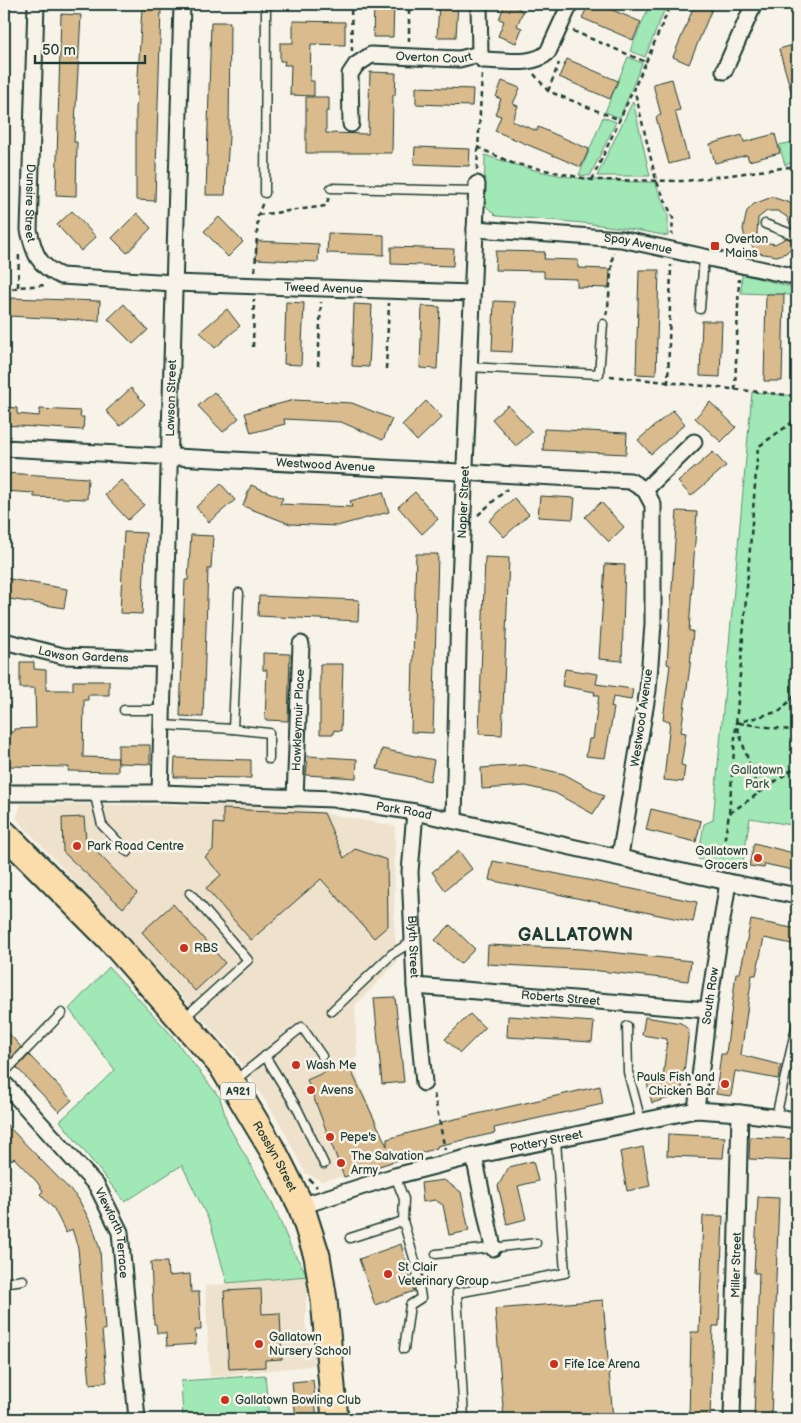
<svg xmlns="http://www.w3.org/2000/svg" width="801" height="1423" font-family="'Balsamiq Sans',sans-serif">
<rect width="100%" height="100%" fill="#f7f3e8"/>
<filter id="ink" filterUnits="userSpaceOnUse"><feTurbulence type="fractalNoise" baseFrequency=".02" numOctaves="2"/><feDisplacementMap in="SourceGraphic" scale="10" xChannelSelector="R" yChannelSelector="G"/><feConvolveMatrix kernelMatrix="1 2 1 2 8 2 1 2 1" color-interpolation-filters="sRGB"/></filter>
<g filter="url(#ink)">
<g fill="#eee2cd">
<path d="M21 804 287 806 395 826 394 921 397 962 355 1006 357 1057 350 1059 393 1161 372 1170 321 1181 305 1173 282 1127 235 1054 16 818Z"/>
<path d="M308 1276 305 1323 316 1365 210 1377 205 1286Z"/>
</g>
<g fill="#a0e8b5" stroke="#609274">
<path d="M650 4H667L645 57 630 51Z"/>
<path d="M628 57 642 63 620 118 605 112Z"/>
<path d="M633 101 650 176H597Z"/>
<path d="M603 117 616 122 590 176 579 175Z"/>
<path d="M797 141V160L785 165 779 145Z"/>
<path d="M485 155C548 177 588 182 655 182L668 215V236C611 224 554 220 496 216L484 204Z"/>
<path d="M742 274 792 287V295L741 293Z"/>
<path d="M752 392 797 396V826L750 818 742 868 698 859 704 824 713 820Z"/>
<path d="M109 967 168 1031 220 1098 228 1125 273 1204 292 1250 308 1276 227 1283 211 1225 182 1165 125 1202 60 1121 115 1070 69 1009Z"/>
<path d="M265 1375 269 1419H183L181 1381Z"/>
</g>
<g fill="#dabb8e" stroke="#1f3d34">
<path d="M374 4H394L393 37H373Z"/>
<path d="M439 4H458L456 37H437Z"/>
<path d="M505 4H520L518 9 523 11 517 26 522 28 516 43 498 36 504 21 499 19Z"/>
<path d="M589 4H598L641 22 633 40 582 18Z"/>
<path d="M695 4H714L689 64 673 57Z"/>
<path d="M142 8 161 9 155 201 136 200V110Z"/>
<path d="M61 14 81 15 74 142H77L76 196 56 195Z"/>
<path d="M293 21 345 22V45L311 44 310 81H314V96L290 95 291 65H284L285 61H280V43H293Z"/>
<path d="M211 22H230L229 137 225 195H206Z"/>
<path d="M797 44V100L794 101 779 49Z"/>
<path d="M567 59 618 81 610 99 559 77Z"/>
<path d="M370 72 396 73 395 95H393L392 153H306V97H329V111H326V133L368 134Z"/>
<path d="M672 79 680 110 675 111 688 159 669 164 656 117 661 115 653 84Z"/>
<path d="M502 81 520 88 513 104 518 106 512 121 537 131 538 127 589 149 581 167 495 131 501 116 495 114 501 99 496 97Z"/>
<path d="M416 87 473 89 472 106 416 104Z"/>
<path d="M775 134 780 153 749 161 747 155 715 163 710 144 742 135 744 142Z"/>
<path d="M415 147 470 149 469 166 414 164Z"/>
<path d="M772 197 790 203 797 212V230L792 228 787 217 778 211H767L758 218 757 234 764 242 775 244 786 238 797 242 786 253 777 256 758 253 745 238 743 229 747 211 754 204Z"/>
<path d="M72 211 96 237 81 251 57 225Z"/>
<path d="M137 213 151 228 127 253 112 238Z"/>
<path d="M219 217 243 242 228 257 204 231Z"/>
<path d="M328 233 384 235V255L327 253Z"/>
<path d="M257 241 319 244 318 262 256 259Z"/>
<path d="M391 247 454 249 453 266 391 264Z"/>
<path d="M496 251 545 252 544 259 578 260V268L610 269 609 288 577 287V279L544 278V271L495 270Z"/>
<path d="M639 270H659L656 375 636 374Z"/>
<path d="M766 294H784L782 381H764Z"/>
<path d="M10 298 100 301 99 321 9 316Z"/>
<path d="M494 301 515 302 512 352 492 351Z"/>
<path d="M286 302 304 303 301 365 284 364Z"/>
<path d="M124 304 148 330 133 344 108 319Z"/>
<path d="M354 304 372 305 369 367 352 366Z"/>
<path d="M422 306 440 307 437 369 420 368Z"/>
<path d="M227 309 240 326 215 348 200 332Z"/>
<path d="M702 321H722L720 377 700 376Z"/>
<path d="M131 388 145 404 120 426 106 411Z"/>
<path d="M214 392 239 418 223 432 198 406Z"/>
<path d="M294 400 352 403 392 419 383 440 341 422 284 419 285 424 251 433 245 413Z"/>
<path d="M426 401 442 417 417 441 402 425Z"/>
<path d="M710 402 736 427 721 442 695 418Z"/>
<path d="M508 405 532 432 516 446 492 419Z"/>
<path d="M4 407 17 408V414L39 416 40 409 81 411 80 417H84L83 430 4 425Z"/>
<path d="M673 410 685 424 651 454 638 440Z"/>
<path d="M544 429 627 433 626 454 543 450Z"/>
<path d="M713 452 726 466 691 496 678 482Z"/>
<path d="M4 473 88 478 87 499 34 497V493L4 491Z"/>
<path d="M121 480 144 505 128 520 105 495Z"/>
<path d="M221 484 235 500 209 522 196 507Z"/>
<path d="M251 485 283 498 280 504 352 507 350 501 383 492 389 512 337 526 290 524 243 506Z"/>
<path d="M415 492 438 519 422 534 398 507Z"/>
<path d="M540 496 575 498 573 519 538 517Z"/>
<path d="M514 498 529 514 504 537 489 521Z"/>
<path d="M601 502 624 527 609 542 585 517Z"/>
<path d="M677 511 697 512 689 631H693L690 666 681 732 686 733 681 765 685 766 683 782 664 780 670 721 663 720 670 665 667 664Z"/>
<path d="M124 532 146 533 142 614 120 613Z"/>
<path d="M191 535 213 536 211 569H208L203 717 180 716 185 580H188Z"/>
<path d="M416 554H438L433 733 411 732Z"/>
<path d="M485 557 509 558 502 735 479 734Z"/>
<path d="M605 564 625 565 622 661 599 659Z"/>
<path d="M4 578 67 589 64 608 4 598Z"/>
<path d="M259 596 359 600 358 621 258 616Z"/>
<path d="M263 653 290 654 288 721 265 720 267 670H263Z"/>
<path d="M20 662H34V669L46 670V690H73V681H109V695H88V700H84L83 757 118 758V772L68 771 69 767 4 766V732H14V729L36 728 35 688H20Z"/>
<path d="M320 664H343L341 731 334 730V734H320Z"/>
<path d="M565 669 598 674 596 684 633 689 631 700 613 697 611 707 614 708 605 758 586 756 589 739H593L599 695H594L595 692 562 686Z"/>
<path d="M118 745H150V764L118 763Z"/>
<path d="M382 749 434 760 430 781 377 769Z"/>
<path d="M308 756 357 759 356 778 306 775Z"/>
<path d="M175 758 251 760V778L174 777Z"/>
<path d="M525 765 564 774 604 796 593 814 555 793 526 786 482 789 481 768Z"/>
<path d="M223 809 324 813 344 858 355 849 387 860 388 926 374 938 321 879 251 940 206 888 221 875 205 857 213 850 214 823 223 824Z"/>
<path d="M651 809 701 821 696 842 646 830Z"/>
<path d="M84 817 86 841 137 893 123 908 63 852 62 818Z"/>
<path d="M754 843 797 854V871L765 864 764 868 749 866Z"/>
<path d="M459 851 472 869 445 890 432 872Z"/>
<path d="M493 861 697 902 693 922 489 880Z"/>
<path d="M173 904 225 963 195 991 142 932Z"/>
<path d="M751 920 797 929V945L764 938 756 975H752L741 1055 781 1065 778 1079 735 1071 731 1096 716 1094 721 1054H726L736 973H740Z"/>
<path d="M450 925 475 949 460 964 435 940Z"/>
<path d="M488 945 582 949 691 961 688 981 591 970 487 964Z"/>
<path d="M395 997 404 1082 382 1084 374 998Z"/>
<path d="M470 1014 485 1028 460 1053 445 1039Z"/>
<path d="M508 1016 594 1022 592 1042 507 1037Z"/>
<path d="M645 1017 681 1023 689 1030 682 1088 673 1097 652 1103 647 1083 663 1079 667 1039 642 1035Z"/>
<path d="M4 1028 21 1047 9 1060 4 1054Z"/>
<path d="M29 1055 72 1100 59 1112 17 1068Z"/>
<path d="M347 1062 387 1146V1139L442 1124V1122L600 1086 603 1104 494 1128 495 1133 437 1146V1148L344 1177 307 1080Z"/>
<path d="M4 1122 78 1198 93 1227 100 1250 105 1330H102L107 1382 90 1384 78 1248 72 1229 66 1233 54 1209 40 1194 43 1191 37 1182 14 1158 12 1160 4 1152Z"/>
<path d="M668 1134 725 1137 723 1158 667 1156Z"/>
<path d="M750 1137 797 1139V1161L749 1159Z"/>
<path d="M643 1147 650 1186 627 1191 620 1152Z"/>
<path d="M533 1161 538 1181 518 1186 526 1219 507 1224 498 1186 509 1167Z"/>
<path d="M444 1180 461 1192 469 1231 449 1235 443 1205 435 1200 423 1202 421 1183Z"/>
<path d="M758 1197 779 1198 771 1419H754L759 1273H754Z"/>
<path d="M703 1216H723L719 1326H713L710 1419H689L691 1332H699Z"/>
<path d="M401 1244 414 1291 375 1305 359 1259Z"/>
<path d="M151 1262H167L168 1276 190 1274 191 1292H199L201 1330H195L196 1344 167 1346 166 1333H157L156 1324H154Z"/>
<path d="M261 1289 262 1314 280 1313 282 1359 265 1360V1367L229 1369 224 1291Z"/>
<path d="M603 1300 613 1419H504L495 1309Z"/>
<path d="M313 1380 317 1419H296L292 1382Z"/>
</g>
<g fill="none" stroke-linecap="round" stroke-linejoin="round">
<defs>
<g id="lane">
<path d="M331 188 476 191"/>
<path d="M265 193 266 4"/>
<path d="M765 224 797 236"/>
<path d="M700 309 704 257"/>
<path d="M469 367 599 374 603 324"/>
<path d="M124 710H162"/>
<path d="M162 725 233 729 239 593"/>
<path d="M233 729 269 733V759"/>
<path d="M94 792 102 825 128 852"/>
<path d="M332 1011 392 954 413 941"/>
<path d="M184 1018 248 960 190 893"/>
<path d="M627 1026 628 1072 641 1121"/>
<path d="M265 1056 297 1108 324 1164"/>
<path d="M4 1073 62 1013"/>
<path d="M234 1081 302 1027 322 1056"/>
<path d="M776 1117 797 1023"/>
<path d="M403 1221 416 1265 421 1298 410 1305 404 1349"/>
<path d="M350 1238 403 1221 404 1199 395 1176"/>
<path d="M436 1254 536 1243"/>
<path d="M4 1283 23 1280"/>
<path d="M464 1419 457 1293 565 1273 556 1140"/>
</g>
<g id="street">
<path id="s1" d="M36 4 29 230C34 253 38 266 61 276L174 283 472 293"/>
<path d="M479 4 480 54"/>
<path d="M724 71 754 4"/>
<path id="s2" d="M351 124 350 74 356 65 371 55 459 59 480 54 483 60C503 60 533 67 548 52L570 4"/>
<path id="s3" d="M475 229 621 239 797 277"/>
<path id="s4" d="M4 448 630 481 645 490 653 505V624L648 690 620 856"/>
<path d="M645 490 694 442"/>
<path id="s5" d="M4 641 63 656 164 659"/>
<path id="s6" d="M4 793H160L333 799 415 812 728 882 797 896"/>
<path id="s7" d="M160 793 182 4"/>
<path id="s8" d="M295 798 301 644"/>
<path id="s9" d="M415 812 410 872 415 986 424 1083"/>
<path id="s10" d="M454 820 459 606 477 184"/>
<path id="s11" d="M415 986 708 1010"/>
<path id="s12" d="M4 1083 97 1186 120 1232 137 1419"/>
<path id="s13" d="M696 1110 708 1010 728 882"/>
<path d="M474 1156 493 1248"/>
<path id="s14" d="M301 1206 395 1176 474 1156 696 1110 740 1113 797 1120"/>
<path id="s15" d="M732 1419 740 1113"/>
</g>
<g id="primary">
<path id="s16" d="M4 833 108 937 222 1066 276 1156 301 1206 317 1256 324 1300 335 1419"/>
</g>
</defs>
<use href="#lane" stroke="#1f3d34" stroke-width="11"/>
<use href="#street" stroke="#1f3d34" stroke-width="19"/>
<use href="#primary" stroke="#1f3d34" stroke-width="29"/>
<g stroke="#1f3d34" stroke-width="2.5" stroke-dasharray="5 4" stroke-linecap="butt">
<path d="M276 4H351L352 51"/>
<path d="M573 31 646 62 634 88"/>
<path d="M409 42V4"/>
<path d="M646 62 671 4"/>
<path d="M534 74 548 91 620 120"/>
<path d="M548 91 559 63"/>
<path d="M477 147 512 163 592 180 685 181 797 166"/>
<path d="M477 170 482 74"/>
<path d="M592 180 634 88 656 180 673 218 672 235"/>
<path d="M258 215 326 206 329 197"/>
<path d="M255 271 258 215 263 202"/>
<path d="M18 287 19 253"/>
<path d="M4 293 18 287 46 285"/>
<path d="M606 315 608 307 613 252"/>
<path d="M253 347 254 299"/>
<path d="M318 366 321 302"/>
<path d="M386 369 389 303"/>
<path d="M610 376 797 396"/>
<path d="M668 384 671 265"/>
<path d="M735 390 739 279"/>
<path d="M478 515 507 489"/>
<path d="M739 723 797 731"/>
<path d="M759 793 797 766"/>
<path d="M730 813 759 793 736 723 780 711 797 693"/>
<path d="M720 866 729 814 758 447 797 419"/>
<path d="M434 1094 445 1150"/>
<path d="M309 1179 317 1187"/>
</g>
<use href="#lane" stroke="#f7f3e8" stroke-width="8"/>
<use href="#street" stroke="#f7f3e8" stroke-width="15"/>
<use href="#primary" stroke="#fbddab" stroke-width="25"/>
</g>
</g>
<g fill="#c8321e" stroke="#f7f3e8" stroke-width="2">
<rect x="710" y="241" width="10" height="10" rx="2.5"/>
<circle cx="77" cy="846" r="5"/>
<circle cx="758" cy="858" r="5"/>
<circle cx="184" cy="948" r="5"/>
<circle cx="296" cy="1065" r="5"/>
<circle cx="725" cy="1084" r="5"/>
<circle cx="311" cy="1090" r="5"/>
<circle cx="330" cy="1137" r="5"/>
<circle cx="341" cy="1163" r="5"/>
<circle cx="388" cy="1274" r="5"/>
<circle cx="259" cy="1344" r="5"/>
<circle cx="554" cy="1364" r="5"/>
<circle cx="225" cy="1400" r="5"/>
</g>
<g text-anchor="middle" dominant-baseline="central" stroke-width="5" stroke-linejoin="round" paint-order="stroke">
<rect fill="#f7f3e8" stroke="#60746a" stroke-width="1" x="220.5" y="1082.5" width="35" height="17" rx="4"/>
<g font-size="11" font-weight="bold" fill="#1f3d34">
<text x="238" y="1091">A921</text>
</g>
<g font-size="12" fill="#1f3d34" stroke="#f7f3e8">
<text stroke="none"><textPath href="#s2" startOffset="142">Overton Court</textPath></text>
<text stroke="none"><textPath href="#s1" startOffset="199">Dunsire Street</textPath></text>
<text stroke="none"><textPath href="#s3" startOffset="164">Spay Avenue</textPath></text>
<text stroke="none"><textPath href="#s1" startOffset="548">Tweed Avenue</textPath></text>
<text stroke="none"><textPath href="#s7" startOffset="395">Lawson Street</textPath></text>
<text stroke="none"><textPath href="#s4" startOffset="322">Westwood Avenue</textPath></text>
<text stroke="none"><textPath href="#s10" startOffset="318">Napier Street</textPath></text>
<text stroke="none"><textPath href="#s5" startOffset="81">Lawson Gardens</textPath></text>
<text transform="translate(642 718) rotate(-82)">Westwood Avenue</text>
<text stroke="none"><textPath href="#s8" startOffset="78">Hawkleymuir Place</textPath></text>
<text stroke="none"><textPath href="#s6" startOffset="401">Park Road</textPath></text>
<text stroke="none"><textPath href="#s9" startOffset="135">Blyth Street</textPath></text>
<text stroke="none"><textPath href="#s13" startOffset="115">South Row</textPath></text>
<text stroke="none"><textPath href="#s11" startOffset="146">Roberts Street</textPath></text>
<text stroke="none"><textPath href="#s14" startOffset="254">Pottery Street</textPath></text>
<text stroke="none"><textPath href="#s16" startOffset="424">Rosslyn Street</textPath></text>
<text stroke="none"><textPath href="#s12" startOffset="189">Viewforth Terrace</textPath></text>
<text stroke="none"><textPath href="#s15" startOffset="154">Miller Street</textPath></text>
</g>
<g font-size="12" fill="#1f3d34" stroke="#f7f3e8" text-anchor="start">
<text x="725" y="239">Overton<tspan x="725" dy="14">Mains</tspan></text>
<text x="87" y="846">Park Road Centre</text>
<text x="748" y="851" text-anchor="end">Gallatown<tspan x="748" dy="14">Grocers</tspan></text>
<text x="194" y="948">RBS</text>
<text x="306" y="1065">Wash Me</text>
<text x="715" y="1077" text-anchor="end">Pauls Fish and<tspan x="715" dy="14">Chicken Bar</tspan></text>
<text x="321" y="1090">Avens</text>
<text x="340" y="1137">Pepe's</text>
<text x="351" y="1156">The Salvation<tspan x="351" dy="14">Army</tspan></text>
<text x="398" y="1267">St Clair<tspan x="398" dy="14">Veterinary Group</tspan></text>
<text x="269" y="1337">Gallatown<tspan x="269" dy="14">Nursery School</tspan></text>
<text x="564" y="1364">Fife Ice Arena</text>
<text x="235" y="1400">Gallatown Bowling Club</text>
</g>
<g font-size="12" fill="#325747" stroke="#f7f3e8">
<text x="757" y="770">Gallatown<tspan x="757" dy="14">Park</tspan></text>
</g>
<g font-size="18" font-weight="bold" letter-spacing="1" fill="#1f3d34" stroke="#f7f3e8">
<text x="576" y="935">GALLATOWN</text>
</g>
</g>
<rect width="801" height="1423" fill="none" stroke="#f7f3e8" stroke-width="20"/>
<rect x="10" y="10" width="781" height="1403" fill="none" stroke="#1f3d34" stroke-width="2" filter="url(#ink)"/>
<path d="M35 55v8h110v-8" fill="none" stroke="#1f3d34" stroke-width="2.5"/>
<text x="42" y="55" font-size="15" fill="#1f3d34" stroke="#f7f3e8" stroke-width="4" paint-order="stroke">50 m</text>
</svg>
